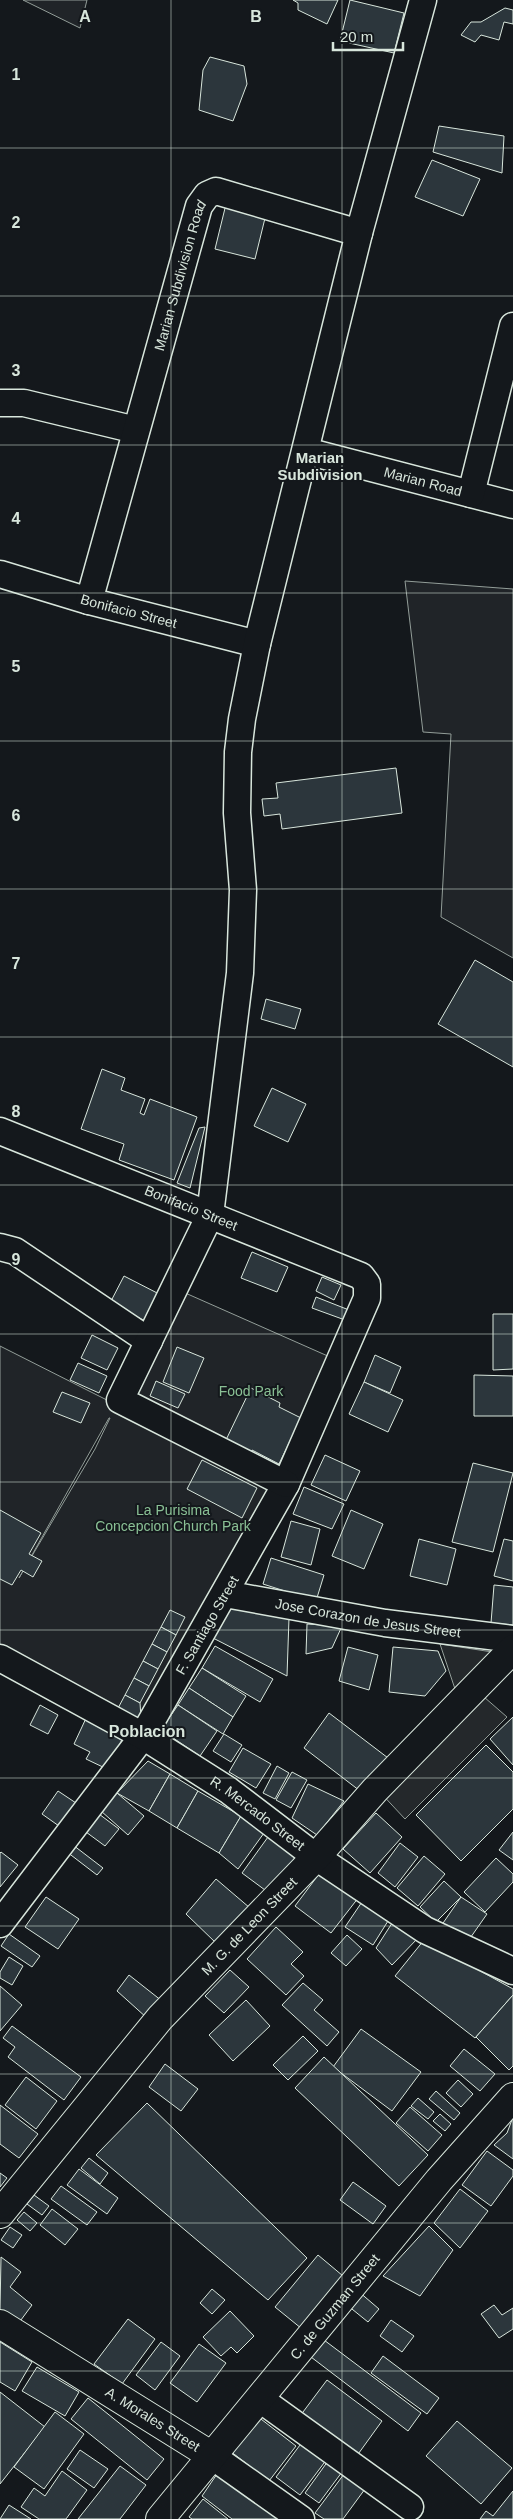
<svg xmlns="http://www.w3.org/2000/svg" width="513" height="2519" font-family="Helvetica,sans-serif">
<rect width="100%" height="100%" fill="#14181c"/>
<g fill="#202428" stroke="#939e99" fill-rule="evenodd">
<path d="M23 0H87L80 28Z"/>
<path d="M405 581 513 589V958L441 917 451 734 423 732Z"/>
<path d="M174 1288 339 1361 282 1476 125 1402Z"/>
<path d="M0 1346 277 1486 142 1733 0 1652ZM110 1418 95 1449 19 1578 109 1418Z"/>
</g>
<g fill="#24282b" stroke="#939e99">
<path d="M440 1644 499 1653 458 1698Z"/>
<path d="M476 1690 507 1717 405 1819 378 1790Z"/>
</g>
<g fill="#2c363c" stroke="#d8e6dc">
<path d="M293 0H338L327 24 298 10V3Z"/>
<path d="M350 0 404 13 394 53 340 41Z"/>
<path d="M505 8 513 10V24L504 22 499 40 481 35 475 42 461 35 471 22H481Z"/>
<path d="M210 57 244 66 247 84 233 121 199 110 203 70Z"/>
<path d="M439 126 504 136 502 173 433 152Z"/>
<path d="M432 160 480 179 463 216 415 197Z"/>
<path d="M227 200 267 210 255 259 215 249Z"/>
<path d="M396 768 402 813 282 829 280 814 264 816 262 799 278 798 276 783Z"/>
<path d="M475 960 513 982V1067L438 1024Z"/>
<path d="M266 999 301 1009 295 1029 261 1019Z"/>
<path d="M102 1069 125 1078 121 1090 145 1099 140 1113 144 1115 150 1099 197 1117 174 1180 119 1160 124 1144 81 1129Z"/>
<path d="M272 1088 306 1104 288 1142 254 1126Z"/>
<path d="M205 1127 190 1188 177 1183 199 1128Z"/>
<path d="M252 1252 288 1267 277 1292 241 1278Z"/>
<path d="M124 1276 163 1296 149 1323 110 1303Z"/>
<path d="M322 1277 341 1285 334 1300 316 1291Z"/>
<path d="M316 1297 349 1310 345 1320 312 1308Z"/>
<path d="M493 1314H513V1369L493 1370Z"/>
<path d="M92 1335 118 1348 107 1370 81 1358Z"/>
<path d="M177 1347 204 1358 189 1393 163 1382Z"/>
<path d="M375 1355 401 1367 390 1393 364 1382Z"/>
<path d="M78 1363 107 1376 99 1393 70 1380Z"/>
<path d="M474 1375 513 1376V1416H474Z"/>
<path d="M156 1381 185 1394 178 1408 150 1396Z"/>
<path d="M364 1382 403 1400 388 1432 349 1414Z"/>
<path d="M251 1388 280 1403 279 1407 301 1418 279 1464 252 1450 250 1455 225 1442Z"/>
<path d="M62 1392 90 1403 81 1423 53 1412Z"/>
<path d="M325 1455 360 1471 346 1501 311 1485Z"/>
<path d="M202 1460 257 1488 242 1518 187 1489Z"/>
<path d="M473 1463 513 1473 493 1552 452 1542Z"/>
<path d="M304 1487 344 1504 332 1529 293 1514Z"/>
<path d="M0 1510 41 1533 29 1554 42 1561 33 1577 21 1570 12 1585 0 1579Z"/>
<path d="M351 1510 383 1524 364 1569 332 1556Z"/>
<path d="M291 1521 320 1529 311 1565 281 1557Z"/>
<path d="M419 1539 456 1549 447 1585 410 1576Z"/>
<path d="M504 1539 513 1541V1581L494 1576Z"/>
<path d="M271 1558 324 1575 316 1601 263 1584Z"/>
<path d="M494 1585 513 1587V1625L491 1623Z"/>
<path d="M229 1604 289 1618 287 1676 213 1638Z"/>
<path d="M170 1610 185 1617 176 1635 161 1627Z"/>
<path d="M307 1624 342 1626 332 1648 306 1654Z"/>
<path d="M161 1627 176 1635 167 1652 152 1644Z"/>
<path d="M152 1644 167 1652 158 1669 143 1661Z"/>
<path d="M215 1646 273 1679 260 1702 202 1668Z"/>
<path d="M348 1647 378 1655 369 1690 339 1681Z"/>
<path d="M393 1647 438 1651 446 1671 425 1696 389 1692Z"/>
<path d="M143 1661 158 1669 149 1686 134 1678Z"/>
<path d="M202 1668 246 1696 233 1717 189 1688Z"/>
<path d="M134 1678 149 1686 140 1703 125 1695Z"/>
<path d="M189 1688 233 1717 223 1734 178 1705Z"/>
<path d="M125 1695 140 1703 142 1733 116 1712Z"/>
<path d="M40 1705 58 1715 48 1734 30 1725Z"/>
<path d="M178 1705 217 1731 200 1756 161 1730Z"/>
<path d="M329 1713 392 1761 364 1794 304 1748Z"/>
<path d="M88 1714 126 1732 107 1769 86 1759 90 1752 74 1744Z"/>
<path d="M513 1717V1765L490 1739Z"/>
<path d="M224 1734 242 1745 231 1762 213 1751Z"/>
<path d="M486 1745 513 1772V1809L461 1861 416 1815Z"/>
<path d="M243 1748 271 1764 256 1788 229 1772Z"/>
<path d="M148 1761 170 1774 149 1811 117 1793Z"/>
<path d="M277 1766 289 1773 275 1799 263 1793Z"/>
<path d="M292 1772 307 1780 291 1808 276 1800Z"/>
<path d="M170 1774 198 1791 177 1828 149 1811Z"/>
<path d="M308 1784 344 1801 317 1835 292 1818Z"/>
<path d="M58 1791 76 1803 59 1826 42 1814Z"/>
<path d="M198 1791 241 1816 219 1853 177 1828Z"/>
<path d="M117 1793 144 1816 128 1835 101 1811Z"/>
<path d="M376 1813 402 1837 370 1873 343 1849Z"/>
<path d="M99 1814 119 1829 105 1846 86 1832Z"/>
<path d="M241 1816 264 1833 238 1869 219 1853Z"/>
<path d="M513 1832V1860L499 1850Z"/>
<path d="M268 1837 296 1856 269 1893 242 1873Z"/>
<path d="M400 1843 418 1857 395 1887 378 1873Z"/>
<path d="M73 1845 103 1868 97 1875 67 1852Z"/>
<path d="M1 1852 18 1865 0 1887V1853Z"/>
<path d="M424 1856 445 1874 418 1906 397 1888Z"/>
<path d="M496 1858 513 1874V1882L485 1912 464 1892Z"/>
<path d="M325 1866 362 1893 331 1933 295 1906Z"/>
<path d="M216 1879 250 1908 216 1943 186 1914Z"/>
<path d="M444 1881 461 1897 436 1922 420 1907Z"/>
<path d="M366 1896 393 1913 373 1945 345 1927Z"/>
<path d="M46 1897 79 1919 58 1949 25 1927Z"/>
<path d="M461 1897 487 1914 466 1944 441 1926Z"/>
<path d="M396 1917 418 1938 392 1965 376 1948Z"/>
<path d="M276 1927 303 1952 291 1964 304 1976 286 1995 247 1959Z"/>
<path d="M9 1934 40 1956 32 1967 1 1946Z"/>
<path d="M347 1935 362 1949 346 1966 331 1953Z"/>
<path d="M424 1940 513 1989V1995L475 2038 395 1976Z"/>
<path d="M9 1957 23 1966 12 1985 0 1978V1972Z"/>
<path d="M230 1970 249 1987 224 2013 205 1996Z"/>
<path d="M129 1975 162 2001 147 2018 117 1991Z"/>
<path d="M303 1983 323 2000 314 2010 339 2032 327 2046 282 2005Z"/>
<path d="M0 1986 22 2005 0 2031Z"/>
<path d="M513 1995V2066L509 2070 476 2037Z"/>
<path d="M246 2000 270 2026 233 2061 209 2035Z"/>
<path d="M12 2026 81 2077 64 2100 8 2057 15 2047 3 2038Z"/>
<path d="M361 2029 421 2072 392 2111 333 2067Z"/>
<path d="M303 2036 318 2051 288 2080 273 2065Z"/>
<path d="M464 2049 495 2074 480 2091 450 2066Z"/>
<path d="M324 2057 428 2155 399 2186 295 2088Z"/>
<path d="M165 2064 198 2089 181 2111 149 2087Z"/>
<path d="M26 2077 57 2101 36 2129 5 2105Z"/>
<path d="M458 2080 473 2094 461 2107 446 2093Z"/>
<path d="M436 2091 460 2113 454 2120 429 2099Z"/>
<path d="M418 2098 434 2112 428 2119 411 2106Z"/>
<path d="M147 2103 307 2258 268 2300 96 2155Z"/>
<path d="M0 2105 38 2134 19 2158 0 2144Z"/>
<path d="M410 2107 442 2135 428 2151 396 2123Z"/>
<path d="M440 2114 451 2124 445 2131 433 2121Z"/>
<path d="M513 2117V2159L494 2145 507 2133Z"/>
<path d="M487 2151 513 2170V2176L491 2206 462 2185Z"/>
<path d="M89 2158 108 2173 100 2184 81 2168Z"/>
<path d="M79 2169 118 2198 107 2214 67 2185Z"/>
<path d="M0 2173 7 2178 0 2187Z"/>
<path d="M353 2182 386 2206 373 2224 340 2200Z"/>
<path d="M61 2186 97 2212 87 2225 51 2199Z"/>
<path d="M460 2189 488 2211 460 2248 434 2223Z"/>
<path d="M34 2195 49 2206 42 2215 27 2204Z"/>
<path d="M52 2209 78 2229 65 2245 40 2225Z"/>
<path d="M24 2212 37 2223 30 2231 17 2220Z"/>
<path d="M429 2226 453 2250 420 2296 383 2276Z"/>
<path d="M10 2227 22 2235 13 2248 1 2240Z"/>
<path d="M318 2255 349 2281 307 2333 275 2307Z"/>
<path d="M1 2257 21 2272 10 2287 32 2305 18 2324 0 2310Z"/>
<path d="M212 2289 225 2300 212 2314 200 2303Z"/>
<path d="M358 2291 379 2309 368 2322 347 2305Z"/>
<path d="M494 2305 502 2315 513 2308V2329L499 2338 481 2314Z"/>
<path d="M230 2311 254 2336 237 2353 231 2347 221 2356 203 2337Z"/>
<path d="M128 2319 155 2339 122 2384 94 2364Z"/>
<path d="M391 2320 414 2336 402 2352 380 2336Z"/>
<path d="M324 2340 421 2413 408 2431 311 2357Z"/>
<path d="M0 2342 32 2362 15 2391 0 2382Z"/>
<path d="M161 2342 180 2356 155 2390 136 2375Z"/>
<path d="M199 2344 226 2363 197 2402 170 2383Z"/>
<path d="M383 2356 439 2398 427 2414 371 2373Z"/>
<path d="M37 2367 79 2392 65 2416 22 2391Z"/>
<path d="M327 2380 382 2421 356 2457 300 2416Z"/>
<path d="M0 2392 45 2427 0 2484Z"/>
<path d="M88 2398 164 2459 147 2480 71 2419Z"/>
<path d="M55 2412 84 2434 44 2489 14 2467Z"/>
<path d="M257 2416 296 2446 269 2481 230 2451Z"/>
<path d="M457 2421 512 2468 481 2504 426 2456Z"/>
<path d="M303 2441 327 2459 300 2495 276 2477Z"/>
<path d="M80 2450 108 2469 94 2488 67 2469Z"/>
<path d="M328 2461 342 2472 319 2503 305 2493Z"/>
<path d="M120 2466 146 2485 120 2519H78Z"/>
<path d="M62 2471 87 2490 66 2519H39L21 2507 34 2488 45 2496Z"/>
<path d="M217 2474 281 2519H232L202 2496Z"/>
<path d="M344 2474 365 2489 343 2519H324L315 2513Z"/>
<path d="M513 2491V2519H480L486 2511 493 2516Z"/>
<path d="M203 2499 228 2519H192L189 2517Z"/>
<path d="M9 2505 31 2519H0Z"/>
</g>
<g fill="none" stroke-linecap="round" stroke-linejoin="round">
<defs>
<g id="minor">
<path d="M0 403H24L136 430"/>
<path id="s1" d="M306 451 513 505"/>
<path d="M471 494 513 326"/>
<path id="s2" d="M0 574 89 601 257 644"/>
<path id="s3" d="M89 601 199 206 207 195 216 191 359 233"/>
<path id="s4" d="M0 1131 361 1276 367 1284V1298L286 1484 143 1736 0 1924"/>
<path d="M0 1247 15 1251 149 1341"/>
<path d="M286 1484 120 1400 210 1215 240 973 243 890 237 813 238 752 242 719 257 644 359 233 423 0"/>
<path id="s5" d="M225 1594 385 1623 513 1639"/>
<path id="s6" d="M0 1658 143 1736 228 1790 316 1857 425 1930 513 1971"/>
<path d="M260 2399 410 2507"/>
<path d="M212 2456 301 2519"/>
</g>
<g id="major">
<path id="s7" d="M0 2214 160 2018 316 1857 375 1790 513 1649"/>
<path id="s8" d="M0 2324 212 2456"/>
<path id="s9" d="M160 2519 439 2180 513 2097"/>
</g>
</defs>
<use href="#minor" stroke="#d8e6dc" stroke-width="29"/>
<use href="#major" stroke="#d8e6dc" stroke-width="30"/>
<use href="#minor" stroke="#14181c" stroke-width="26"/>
<use href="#major" stroke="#14181c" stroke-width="28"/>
</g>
<path fill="none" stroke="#d8e6dc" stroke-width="1" stroke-opacity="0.55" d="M171 0V2519M342 0V2519M0 148H513M0 296H513M0 445H513M0 593H513M0 741H513M0 889H513M0 1037H513M0 1185H513M0 1334H513M0 1482H513M0 1630H513M0 1778H513M0 1926H513M0 2074H513M0 2223H513M0 2371H513"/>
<g text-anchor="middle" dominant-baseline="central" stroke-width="4" stroke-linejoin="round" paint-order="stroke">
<g font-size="14" fill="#d8e6dc" stroke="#14181c">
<text stroke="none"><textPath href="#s3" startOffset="338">Marian Subdivision Road</textPath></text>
<text stroke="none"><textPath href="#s1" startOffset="121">Marian Road</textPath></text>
<text stroke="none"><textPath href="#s2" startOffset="134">Bonifacio Street</textPath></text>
<text stroke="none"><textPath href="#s4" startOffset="206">Bonifacio Street</textPath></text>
<text stroke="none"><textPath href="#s5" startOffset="145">Jose Corazon de Jesus Street</textPath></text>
<text transform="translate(207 1625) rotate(-60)">F. Santiago Street</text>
<text stroke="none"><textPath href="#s6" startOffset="301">R. Mercado Street</textPath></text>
<text stroke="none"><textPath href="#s7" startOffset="381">M. G. de Leon Street</textPath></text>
<text stroke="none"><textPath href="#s9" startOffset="275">C. de Guzman Street</textPath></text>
<text stroke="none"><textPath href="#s8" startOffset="180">A. Morales Street</textPath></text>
</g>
<g font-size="14" fill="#8ac095" stroke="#14181c">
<text x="251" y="1391">Food Park</text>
<text x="173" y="1510">La Purisima<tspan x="173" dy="16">Concepcion Church Park</tspan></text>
</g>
<g font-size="15" font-weight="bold" fill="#d8e6dc" stroke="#14181c">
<text x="320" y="457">Marian<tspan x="320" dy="17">Subdivision</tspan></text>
</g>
<g font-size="16" font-weight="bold" fill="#d8e6dc" stroke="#14181c">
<text x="147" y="1731">Poblacion</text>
</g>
</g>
<g font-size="16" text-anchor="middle" font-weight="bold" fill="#d8e6dc" stroke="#14181c" stroke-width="4" stroke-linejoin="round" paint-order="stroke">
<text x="85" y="22">A</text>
<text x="256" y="22">B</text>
<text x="16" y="80">1</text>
<text x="16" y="228">2</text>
<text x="16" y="376">3</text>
<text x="16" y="524">4</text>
<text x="16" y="672">5</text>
<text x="16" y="821">6</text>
<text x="16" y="969">7</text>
<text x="16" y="1117">8</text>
<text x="16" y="1265">9</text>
</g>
<path d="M333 42v8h70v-8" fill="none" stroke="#d8e6dc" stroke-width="2.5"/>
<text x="340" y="42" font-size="15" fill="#d8e6dc" stroke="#14181c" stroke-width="4" paint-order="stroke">20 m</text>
</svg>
